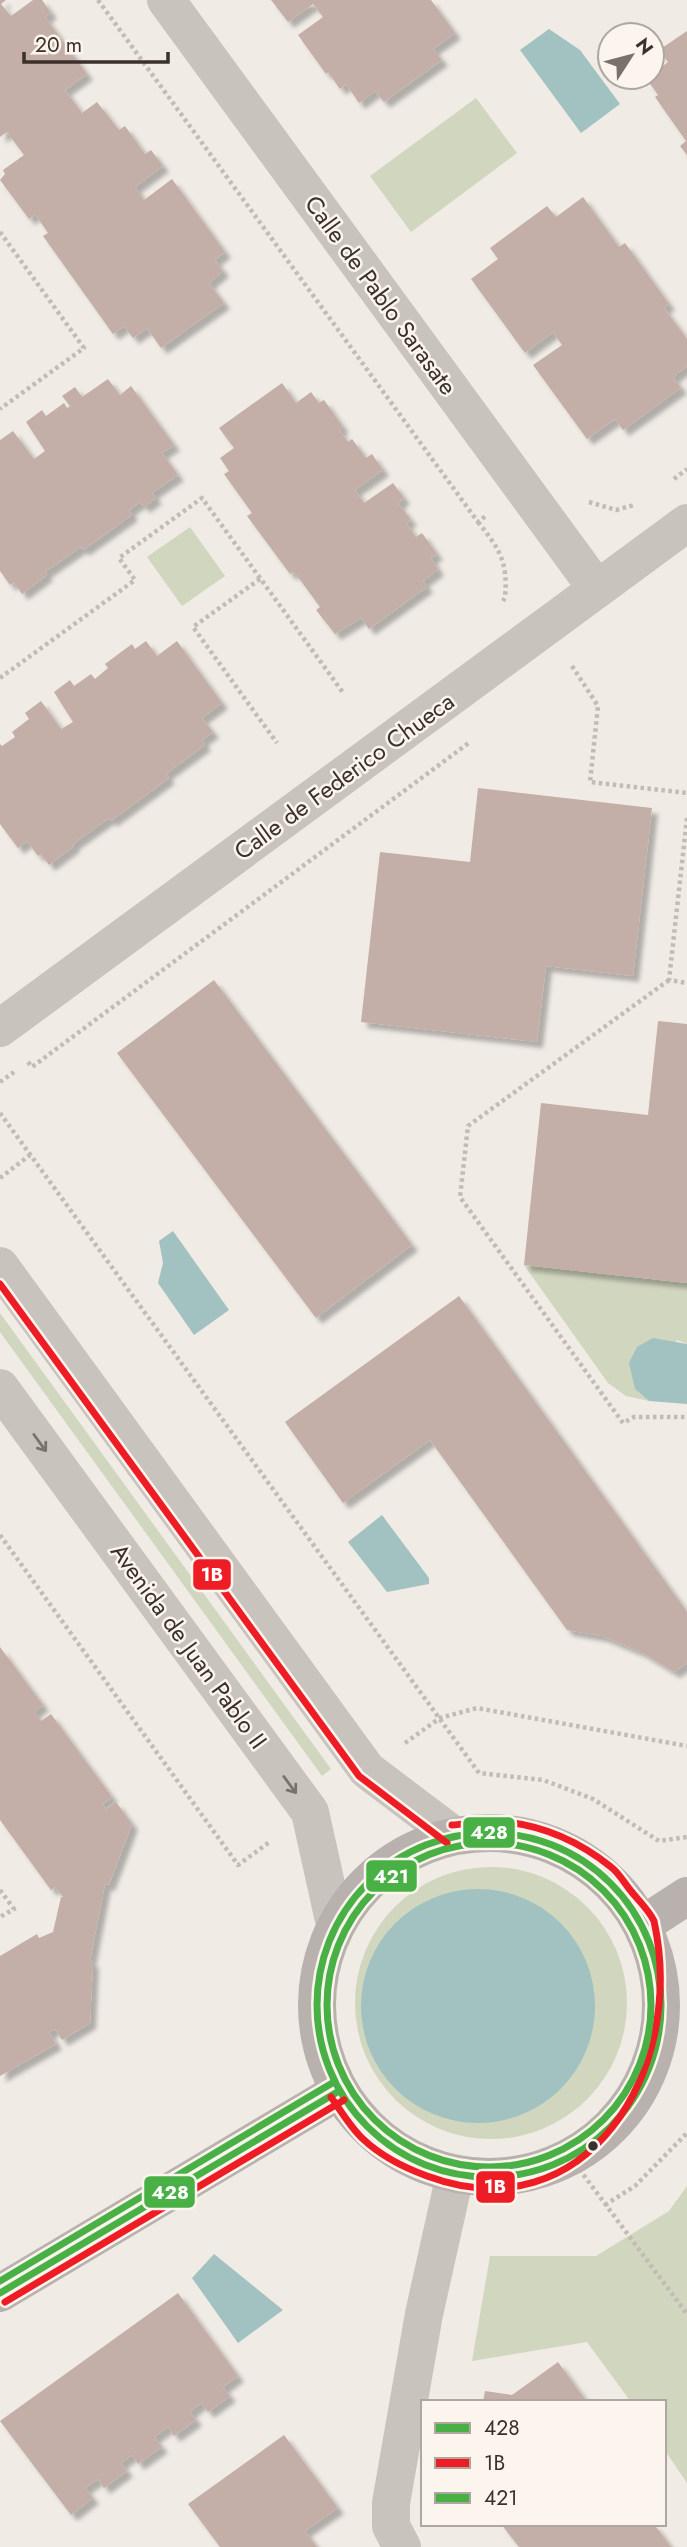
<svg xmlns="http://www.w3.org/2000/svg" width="687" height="2547" font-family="Jost,sans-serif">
<defs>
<filter id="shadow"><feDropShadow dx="6" dy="6" stdDeviation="2" flood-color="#0004"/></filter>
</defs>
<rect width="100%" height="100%" fill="#f0ebe5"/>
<g fill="#d1d6bf">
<path d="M476 98 517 153 411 232 370 176Z"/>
<path d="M190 527 225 576 182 606 147 557Z"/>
<path d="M524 1265 687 1283V1344L677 1340 635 1389 649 1401 626 1396 608 1383Z"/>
<path d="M0 1313 331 1769 322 1776 0 1332Z"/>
<circle cx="491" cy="2003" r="136"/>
<path d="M687 2186V2483L664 2449V2402H631L587 2342 472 2361 490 2256H596L669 2211Z"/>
</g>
<g fill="#a1c2c1">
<path d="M549 29 580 50 620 104 581 133 520 50Z"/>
<path d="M173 1231 229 1310 194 1335 158 1283 163 1263 159 1241Z"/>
<path d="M653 1338 687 1344V1404L649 1401 635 1389 629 1363 637 1347Z"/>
<path d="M382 1515 429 1578V1584L387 1592 348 1542Z"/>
<circle cx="478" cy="2006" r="117"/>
<path d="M214 2254 283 2310 238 2343 192 2278Z"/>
</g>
<g fill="#c3afa7" filter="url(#shadow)">
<path d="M0 0H6L1 4 11 16 33 0H42L51 13 45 17 87 74 65 90 82 113 97 102 119 130 125 126 145 154 151 150 163 166 135 187 144 200 172 179 225 252 215 260 223 271 209 283 224 303 161 348 147 328 133 338 124 326 113 334 43 236 48 233 35 214 29 219 0 180 5 174 3 170 24 155 7 132 0 137Z"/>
<path d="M271 0H431L455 33 433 49 442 60 384 102 375 91 359 103 346 84 340 89 328 72 326 74 298 35 323 17 313 4 288 22Z"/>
<path d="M687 31V155L680 146 686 141 655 97 658 95 646 78 652 77V74L668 62 659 50Z"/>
<path d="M583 197 619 247 625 243 669 304 664 308 687 339V366L673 377 681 388 623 430 615 419 587 439 533 365 562 345 553 332 525 353 471 279 498 259 490 248 547 206 556 217Z"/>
<path d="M108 379 120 395 131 386 174 445 162 453 178 475 152 493 156 498 144 507 140 502 129 510 132 515 83 550 81 547 45 572 47 575 22 594 14 582 10 585 0 571V440L13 431 34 459 45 451 26 422 42 410 46 416 64 403 67 408 70 406 62 396 75 387 82 397Z"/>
<path d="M282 383 296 403 311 392 319 403 324 400 343 427 339 430 348 442 352 439 366 458 372 454 383 470 355 490 364 503 393 483 404 498 398 503 411 520 406 523 416 537 422 533 437 554 431 558 438 570 423 581 427 587 369 629 361 618 335 634 316 610 320 607 298 577 293 572 290 574 247 516 252 513 224 474 229 471 220 458 234 448 219 428Z"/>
<path d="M146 641 157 656 177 641 222 703 202 718 213 732 202 740 205 745 166 774 169 778 111 821 109 818 73 844 74 846 49 865 41 854 38 856 27 841 18 848 0 824V744L2 746 15 737 12 732 29 719 25 713 41 701 61 729 73 722 54 692 70 680 74 686 91 674 95 679 108 668 105 664 132 644 135 649Z"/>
<path d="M478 788 652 808 633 976 546 966 537 1042 361 1022 380 852 470 862Z"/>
<path d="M214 980 412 1245 316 1318 117 1053Z"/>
<path d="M658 1021 687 1024V1283L524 1265 541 1103 648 1115Z"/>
<path d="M459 1296 687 1612V1663L674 1672 641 1652 602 1636 567 1630 430 1440 343 1503 285 1422Z"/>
<path d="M0 1647 43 1705 34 1712 41 1721 51 1714 112 1797 102 1804 106 1809 116 1802 132 1824 109 1885 105 1884 90 1961 93 1962 90 2023 62 2040 55 2029 49 2032 56 2044 0 2076V1956L37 1934 39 1938 53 1932 61 1897H63L55 1887 51 1890 0 1820Z"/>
<path d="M178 2293 238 2376 223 2387 230 2396 208 2412 201 2403 190 2412 196 2420 174 2436 168 2427 154 2437 162 2447 138 2464 132 2455 121 2463 127 2471 104 2488 98 2479 85 2488 93 2498 71 2515 0 2421Z"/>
<path d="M558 2362 587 2402H483L485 2391 512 2395Z"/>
<path d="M284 2435 338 2508 305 2531 317 2547H220L188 2504Z"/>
<path d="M501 2524H654L671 2547H519Z"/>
</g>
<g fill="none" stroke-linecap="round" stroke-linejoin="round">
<g stroke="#c2bbb6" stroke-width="4.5" stroke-dasharray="3.5 3.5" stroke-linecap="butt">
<path d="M98 0 478 522 487 515"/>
<path d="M0 232 84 348 0 409"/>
<path d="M674 479 687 469"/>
<path d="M589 502 616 510 634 505"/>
<path d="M478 522C500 550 508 561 505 598L503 601"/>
<path d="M260 579 193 627 277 743"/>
<path d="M572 666 598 706 590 782 687 793"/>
<path d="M0 678 135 580 119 558 202 498 344 694"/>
<path d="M687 818 669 980 687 983"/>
<path d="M669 980 468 1126 460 1197 623 1423 634 1417H687"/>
<path d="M28 1062 32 1067 470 742"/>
<path d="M0 1082 14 1072"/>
<path d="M0 1113 479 1773 543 1780 593 1799 659 1841 687 1837"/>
<path d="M0 1178 30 1155"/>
<path d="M0 1535 238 1865 271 1841"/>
<path d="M405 1743 440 1718 477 1708 687 1746"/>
<path d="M0 1890 14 1909 0 1917"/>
<path d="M571 2158 687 2314"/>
<path d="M605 2205 635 2186 687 2133"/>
</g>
<g stroke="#c9c3be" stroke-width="38">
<path d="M166 0 597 589"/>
<path d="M0 1028 687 523"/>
<path d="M0 1266 367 1770 453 1835"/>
<path d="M0 1388 310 1812 335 1925"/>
<path d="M402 2547 391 2526V2503L424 2314 455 2175"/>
</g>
<g stroke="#b8b1ad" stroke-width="38">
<circle cx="489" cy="2005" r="172"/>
<path d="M644 1924 687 1896"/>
<path d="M0 2293 339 2091"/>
</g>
<defs>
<g id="bus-1">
<circle cx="489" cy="2005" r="172"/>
<path d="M0 2293 339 2091"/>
</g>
<g id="bus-2">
<path d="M0 1284 359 1776 447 1843"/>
<path d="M331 2097C341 2111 351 2128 363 2139 381 2156 405 2168 427 2176 586 2235 687 2071 654 1921 649 1910 638 1900 631 1891 625 1884 619 1873 611 1867 581 1843 544 1826 505 1822 488 1820 469 1824 452 1825"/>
<path d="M5 2302 344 2100"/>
</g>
<g id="bus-3">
<circle cx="489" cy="2005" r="162"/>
<path d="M0 2281 334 2082"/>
</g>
</defs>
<use href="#bus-1" stroke="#fbf5ee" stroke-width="12"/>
<use href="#bus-2" stroke="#fbf5ee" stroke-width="12"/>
<use href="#bus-3" stroke="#fbf5ee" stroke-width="12"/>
<use href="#bus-1" stroke="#49b046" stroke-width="7"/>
<use href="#bus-2" stroke="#ee1c25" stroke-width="7"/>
<use href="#bus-3" stroke="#49b046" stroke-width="7"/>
</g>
<defs><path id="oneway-shaft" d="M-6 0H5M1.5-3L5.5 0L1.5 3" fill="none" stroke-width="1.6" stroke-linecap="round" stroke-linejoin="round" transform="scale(1.75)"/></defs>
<g stroke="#7b726d">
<use href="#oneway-shaft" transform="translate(40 1443) rotate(54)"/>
<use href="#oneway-shaft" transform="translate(290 1785) rotate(54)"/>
</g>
<circle fill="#3b302b" stroke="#fbf5ee" stroke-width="2.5" cx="593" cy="2146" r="6"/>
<g text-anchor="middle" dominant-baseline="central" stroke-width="5" stroke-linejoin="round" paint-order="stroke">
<g font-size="24" fill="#3b302b" stroke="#fbf5ee">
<text transform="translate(381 295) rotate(54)">Calle de Pablo Sarasate</text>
<text transform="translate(344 776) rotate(-36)">Calle de Federico Chueca</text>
<text transform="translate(189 1646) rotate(54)">Avenida de Juan Pablo II</text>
</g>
</g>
<g stroke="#fbf5ee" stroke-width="2.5">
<rect x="192" y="1558" width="40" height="33" rx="7" fill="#ee1c25"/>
<rect x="462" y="1816" width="54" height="33" rx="7" fill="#49b046"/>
<rect x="365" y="1859" width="53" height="34" rx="7" fill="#49b046"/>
<rect x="475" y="2170" width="41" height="34" rx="7" fill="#ee1c25"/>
<rect x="143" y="2175" width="53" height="34" rx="7" fill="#49b046"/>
</g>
<g font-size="19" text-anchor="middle" font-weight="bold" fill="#fff">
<text x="212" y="1581">1B</text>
<text x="489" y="1839">428</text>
<text x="391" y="1883">421</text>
<text x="495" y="2193">1B</text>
<text x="170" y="2199">428</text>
</g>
<rect x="421" y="2400" width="245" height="126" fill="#fbf5ee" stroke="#aea6a0" stroke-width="2"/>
<rect x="435" y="2423" width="35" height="10" fill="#49b046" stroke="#aea6a0" stroke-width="2"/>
<text x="484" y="2435" font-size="21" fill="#3b302b">428</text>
<rect x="435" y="2458" width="35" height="10" fill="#ee1c25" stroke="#aea6a0" stroke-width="2"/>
<text x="484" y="2470" font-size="21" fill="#3b302b">1B</text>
<rect x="435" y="2493" width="35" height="10" fill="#49b046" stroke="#aea6a0" stroke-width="2"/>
<text x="484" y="2505" font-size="21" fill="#3b302b">421</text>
<g transform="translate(631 56) rotate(54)"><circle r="33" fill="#fbf5ee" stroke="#aea6a0" stroke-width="2"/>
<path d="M0-5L12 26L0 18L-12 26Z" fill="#7a716c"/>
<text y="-10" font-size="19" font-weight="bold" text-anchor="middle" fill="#3b302b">N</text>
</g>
<path d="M24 52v10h144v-10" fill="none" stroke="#3b302b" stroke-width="3.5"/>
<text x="35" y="52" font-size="21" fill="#3b302b" stroke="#fbf5ee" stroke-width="5" paint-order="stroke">20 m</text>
</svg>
